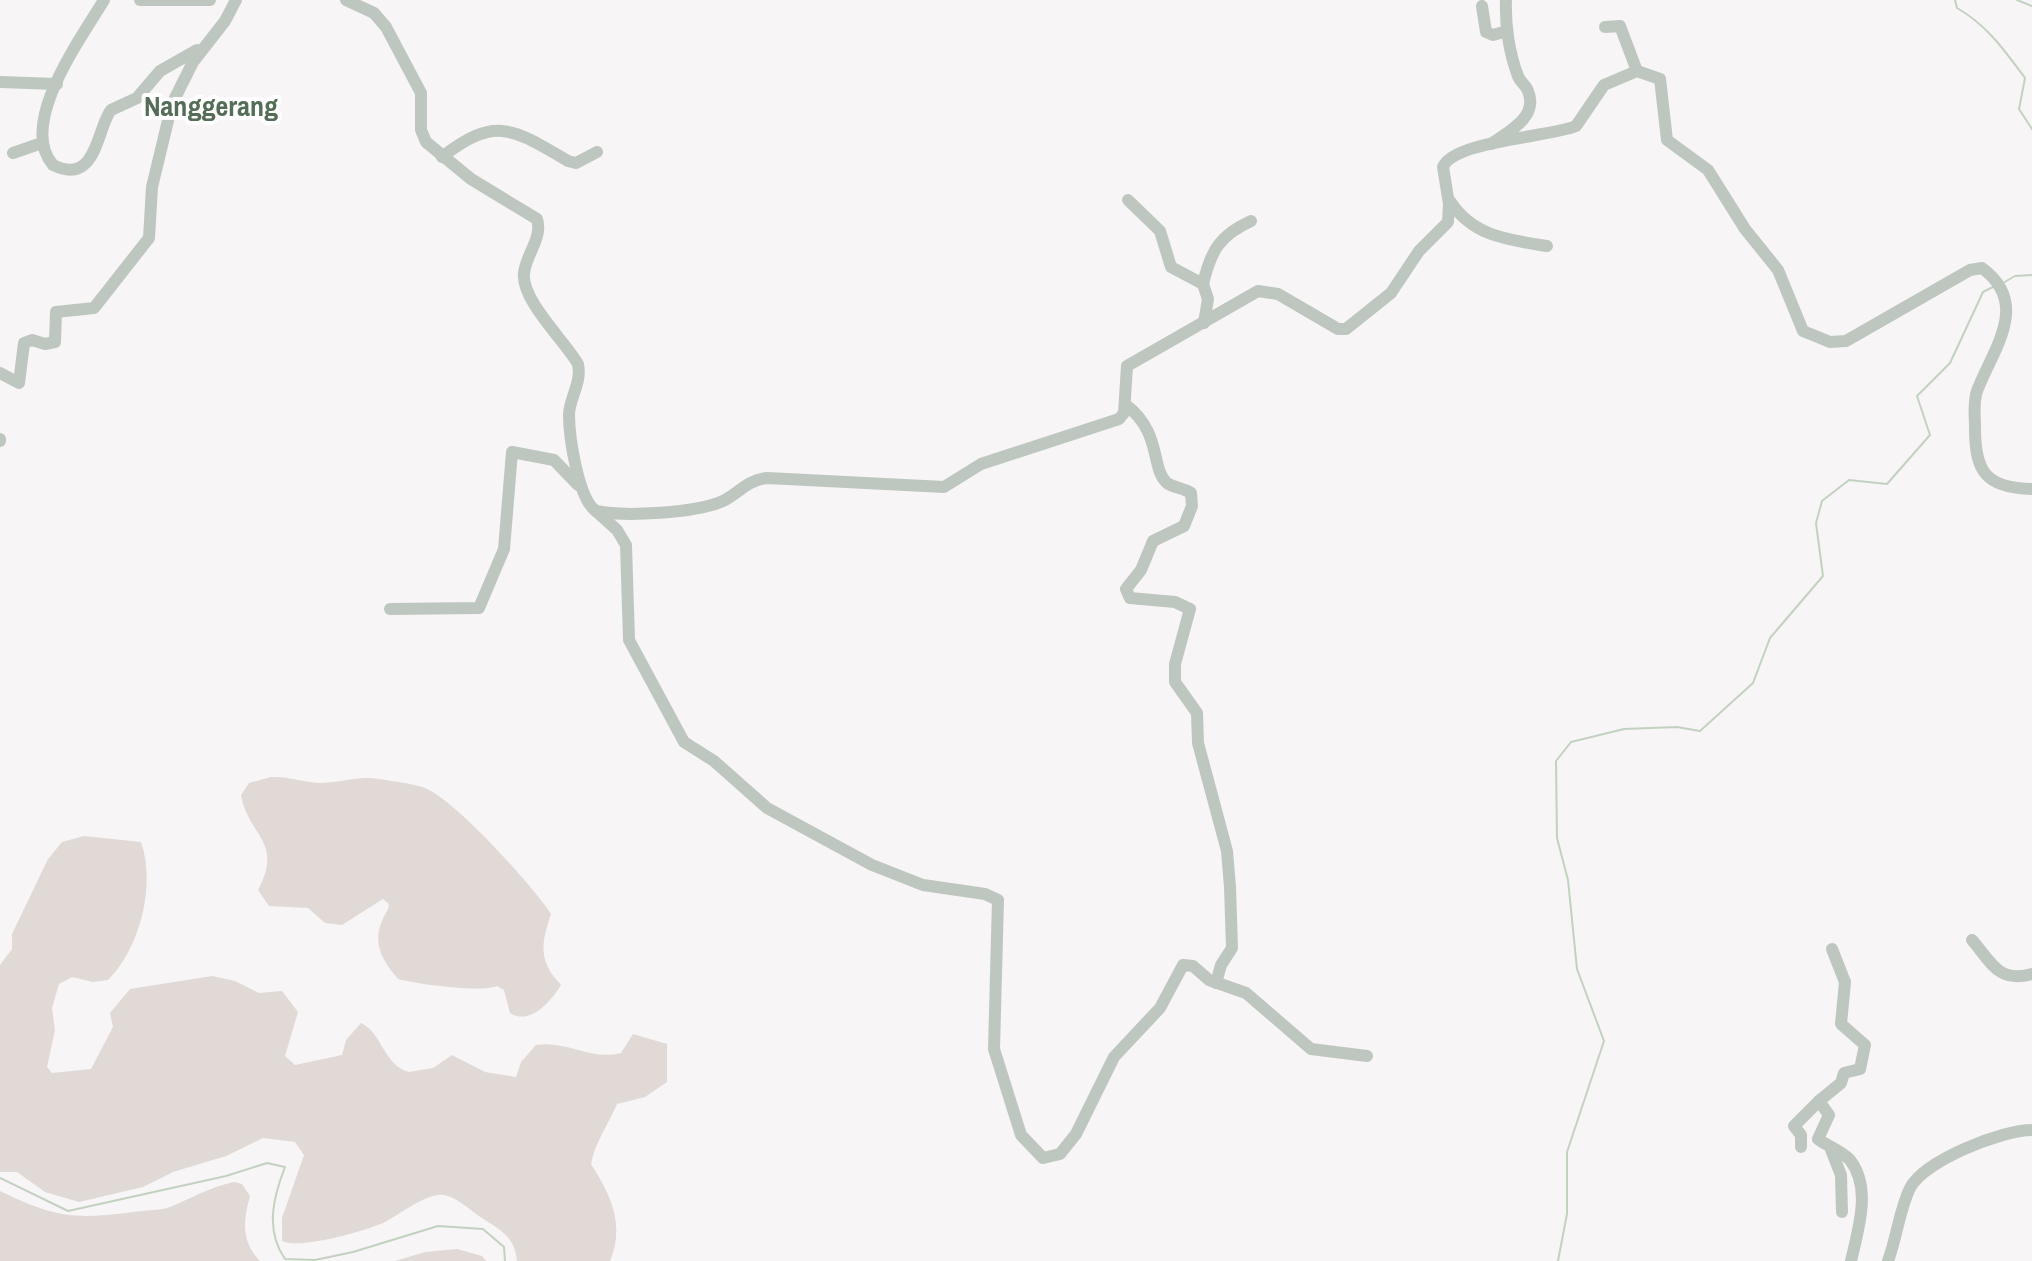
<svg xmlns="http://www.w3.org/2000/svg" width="2032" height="1261" font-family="'Archivo Narrow',sans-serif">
<rect width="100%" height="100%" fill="#f8f5f6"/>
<g fill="#e0d9d5">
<path d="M271 777C287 776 303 782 319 783 336 783 352 778 368 778 376 778 413 784 422 787 450 794 534 887 551 914 541 944 538 961 561 985 551 1001 530 1026 510 1013L504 990 497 986C480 993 418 984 398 979 383 961 372 944 382 921 385 913 388 912 389 904L383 899 342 925 325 923 308 908 269 906 258 890C284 841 248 836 241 795L249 783Z"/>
<path d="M84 836 141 842C156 885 140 948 108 980L93 982 72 977 59 984 52 1008 55 1030 47 1067 52 1073 91 1069 113 1027 110 1013 130 989 212 976 235 981 259 993 282 991 298 1012 285 1056 295 1065 342 1055 346 1040 361 1023C382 1032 383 1065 409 1072L433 1068 452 1055 485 1072 516 1077 521 1062 536 1045C566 1040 591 1061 621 1053L633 1034 667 1044V1082L645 1097 617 1104C608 1125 595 1142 591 1164 611 1195 625 1225 610 1261H517C515 1239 503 1231 485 1220 471 1212 454 1193 438 1195 419 1198 399 1215 383 1223 365 1231 298 1250 282 1241V1218L304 1155 295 1142 263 1138 226 1156 173 1172 143 1187 79 1202 45 1192 17 1172H0V965L12 949V934L48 859 62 842Z"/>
<path d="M234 1182 242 1184 250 1196C243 1221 241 1241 260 1261H0V1191C54 1217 73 1220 133 1212 145 1210 159 1211 170 1207 192 1198 210 1187 234 1182Z"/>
<path d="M457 1249 482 1256 486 1261H395L425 1252Z"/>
</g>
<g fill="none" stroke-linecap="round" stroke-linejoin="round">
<g stroke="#c3d1c1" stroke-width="2">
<path d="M1955 0 1957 8C1987 25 2005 51 2025 78L2019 109 2032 129"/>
<path d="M2017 0 2032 6"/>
<path d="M2003 283 2015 276 2032 275"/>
<path d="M0 1178 68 1211 226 1176 267 1163 285 1167C273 1198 265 1230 285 1259L315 1260 353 1252 438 1226 483 1229 504 1247 505 1261"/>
<path d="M1558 1261 1567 1214V1152L1604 1041 1577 969 1568 880 1557 838 1556 761 1571 742 1624 729 1677 727 1700 731 1753 683 1770 638 1823 576 1816 523 1822 501 1849 480 1887 484 1930 435 1917 396 1950 363 1983 292 1993 287"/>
</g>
<g stroke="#bdc7bf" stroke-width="12">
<path d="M104 0C82 37 17 124 53 165 97 187 97 127 111 110L137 98 160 71 197 50"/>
<path d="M140 0H210"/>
<path d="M346 0 374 13 386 27 421 93V130L426 142 471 179 537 219C543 238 526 254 524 273 521 300 564 340 578 364 582 382 570 397 569 414 569 436 578 499 596 511 625 517 696 513 723 501 739 493 747 480 767 478L944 487 981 464 1119 419 1124 413 1127 366 1258 291 1278 294 1338 329H1346L1391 293 1419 251 1448 222 1449 204 1443 167C1453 141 1550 137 1576 126L1604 85 1637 71 1660 79 1667 140 1708 170 1745 229 1778 270 1803 331 1830 342 1846 341 1970 270 1982 268C2031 304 1993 349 1977 391 1973 402 1975 416 1975 428 1975 472 1986 488 2032 489"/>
<path d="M1482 6 1486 32 1493 35 1507 31"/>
<path d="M1605 27 1620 26 1637 71"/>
<path d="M0 82 57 84"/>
<path d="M1491 144C1508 132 1539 117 1528 91 1526 85 1520 82 1518 76 1509 53 1505 24 1506 0"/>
<path d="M13 153 42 143"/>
<path d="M442 157C496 115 513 129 568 161L576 163 597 152"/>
<path d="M1128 200 1160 231 1171 267 1203 284 1208 299 1204 323"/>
<path d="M1450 201C1472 236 1508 240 1547 246"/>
<path d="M1203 284C1211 250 1220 235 1251 221"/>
<path d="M0 373 19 383 24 343 32 340 45 344 55 342 56 312 94 308 149 238 152 187 172 104 193 62 225 21 236 0"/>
<path d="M1125 404C1163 433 1150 468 1167 483 1174 488 1184 488 1191 493L1192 506 1184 526 1153 541 1141 570 1126 589 1130 598 1175 602 1190 609 1175 664V682L1197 713 1198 743 1227 851 1230 887 1232 948 1221 965 1216 983"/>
<path d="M0 439V441"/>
<path d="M596 511 617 530 626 545 629 640 684 742 714 761 767 808 872 865 923 885 985 894 998 900 994 1049 1021 1135 1043 1158 1060 1154 1076 1134 1114 1057 1160 1008 1183 965 1193 966 1209 980 1246 993 1311 1049 1367 1056"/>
<path d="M390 609 479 608 504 549 512 452 554 460 578 485"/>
<path d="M1972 940C1992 963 1998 983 2032 974"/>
<path d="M1832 949 1845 982 1841 1024 1865 1045 1860 1069 1844 1073 1841 1083 1819 1101 1829 1115 1818 1139C1827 1146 1842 1151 1850 1160 1872 1188 1858 1230 1851 1261"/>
<path d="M1801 1147V1135L1794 1126 1819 1101"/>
<path d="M1830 1147 1841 1175 1842 1212"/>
<path d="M1888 1261C1897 1237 1899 1211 1910 1188 1925 1160 2002 1130 2032 1130"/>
</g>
</g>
<g text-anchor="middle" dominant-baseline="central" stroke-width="8" stroke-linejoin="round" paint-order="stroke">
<g font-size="28" font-weight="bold" fill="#536d56" stroke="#fff">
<text x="211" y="106">Nanggerang</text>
</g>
</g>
</svg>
